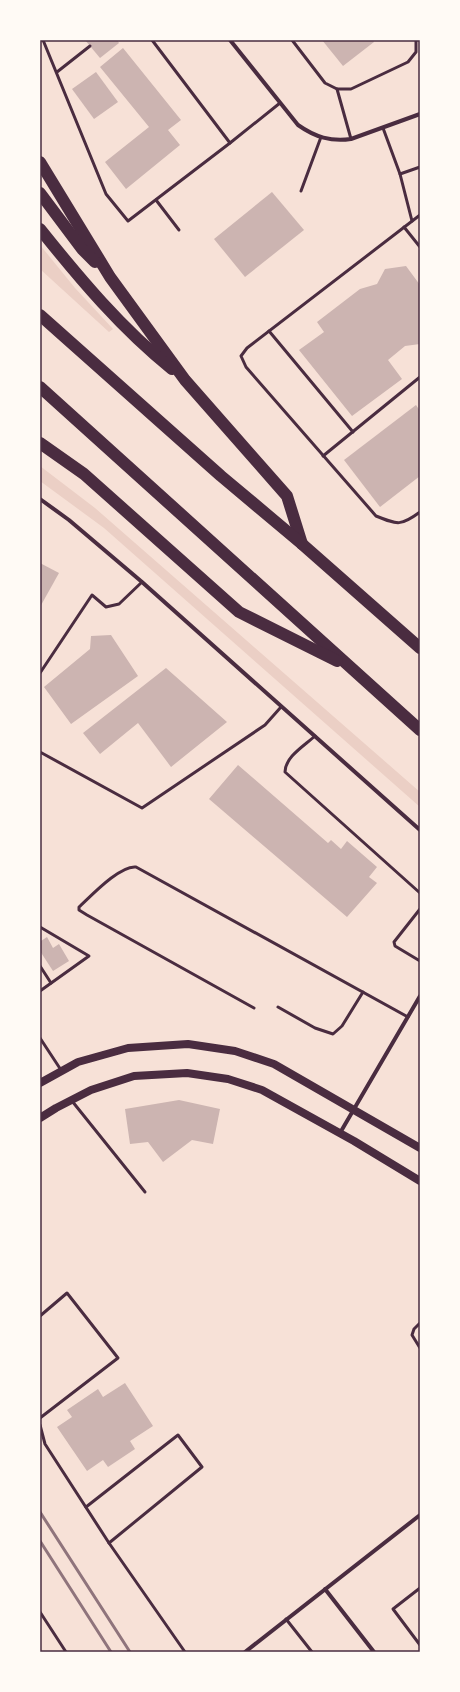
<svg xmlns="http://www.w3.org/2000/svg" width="460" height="1692" font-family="'PT Sans Narrow',sans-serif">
<rect width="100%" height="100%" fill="#f7e1d7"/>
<g fill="#ebcfc5">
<path d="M40 245 75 288 113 329 109 332 40 269Z"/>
<path d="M40 466 95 508 420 792V807L104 528 40 481Z"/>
</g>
<g fill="#ccb4b1">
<path d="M85 40H117L119 43 100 58Z"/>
<path d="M322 40H373L374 42 343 66Z"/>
<path d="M123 48 181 120 168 130 180 145 126 189 105 162 149 127 100 67Z"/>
<path d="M96 72 118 102 94 119 72 89Z"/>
<path d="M272 192 304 230 245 277 214 239Z"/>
<path d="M406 266 420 285V344L405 346 388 360 402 379 352 416 299 350 324 332 317 322 360 289 377 284 385 269Z"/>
<path d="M416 405 420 411V476L380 507 344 460Z"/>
<path d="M40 563 59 573 40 607Z"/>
<path d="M111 635 138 676 71 724 44 687 90 649 91 636Z"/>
<path d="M166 668 227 722 171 767 138 723 100 754 83 733Z"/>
<path d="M238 765 328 843 331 840 341 849 347 841 377 867 369 877 377 883 347 917 209 799Z"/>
<path d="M47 937 53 948 59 944 69 961 53 971 40 951V939L41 941Z"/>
<path d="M179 1100 220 1109 213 1144 192 1140 163 1162 148 1142 130 1144 125 1109Z"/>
<path d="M125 1383 153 1426 130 1441 135 1449 108 1467 103 1460 87 1471 57 1427 72 1417 67 1410 98 1389 103 1397Z"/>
</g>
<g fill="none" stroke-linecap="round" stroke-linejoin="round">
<g stroke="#4a2c40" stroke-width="3">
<path d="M43 40 106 194 128 221 230 143"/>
<path d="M152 40 230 143 280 103"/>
<path d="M292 40 325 83 337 89H351L408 62 416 52V40"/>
<path d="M57 72 90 46"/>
<path d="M337 89 351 139"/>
<path d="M383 128 400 174 420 167"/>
<path d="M400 174 412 221"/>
<path d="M301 191 321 137"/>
<path d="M156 200 179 230"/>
<path d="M420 215 247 348 241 356 246 367 376 516C398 525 401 526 420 512"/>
<path d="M404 227 420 247"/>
<path d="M269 331 353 432"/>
<path d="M323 456 420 377"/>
<path d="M40 673 92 595 106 607 119 604 142 582"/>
<path d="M315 736C304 746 285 757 285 772L420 893"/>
<path d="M40 752 142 808 265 725 281 707"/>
<path d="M420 909 394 942 395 946 420 961"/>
<path d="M40 927 89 956 40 991"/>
<path d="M40 966 51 983"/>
<path d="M278 1007 315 1028 333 1034 342 1026 363 992"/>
<path d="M254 1008 87 915 79 910V907C91 896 120 865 136 867L408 1017"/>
<path d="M40 1038 61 1070"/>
<path d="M72 1101 145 1192"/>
<path d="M40 1316 67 1293 118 1358 40 1418"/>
<path d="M420 1323 414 1329 412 1335 420 1348"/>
<path d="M40 1425 45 1444 109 1543 185 1652"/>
<path d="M86 1507 178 1435 202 1467 109 1543"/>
<path d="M420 1588 393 1609 420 1645"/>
<path d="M40 1612 66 1652"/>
<path d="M286 1619 312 1652"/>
</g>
<g stroke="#4a2c40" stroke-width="4">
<path d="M230 40 298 125C315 137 331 142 351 139L420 114"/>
<path d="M40 499 69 520 142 582 420 830"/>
<path d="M340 1133 420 996"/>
<path d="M325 1589 374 1652"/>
<path d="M245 1652 420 1515"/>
</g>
<g stroke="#4a2c40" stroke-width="8">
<path d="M40 1083 78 1062 128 1048 188 1044 235 1051 274 1064 420 1148"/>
<path d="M40 1118 56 1108 91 1090 134 1076 187 1073 228 1079 262 1090 354 1141 420 1181"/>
</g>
<g stroke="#4a2c40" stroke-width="12">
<path d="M40 162 110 277 185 380 287 496 302 544"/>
<path d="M40 193 82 249 95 262"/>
<path d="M40 229C80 279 122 329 172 369"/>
<path d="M40 315 221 476 302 544 420 648"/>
<path d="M40 387 420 730"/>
<path d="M40 443 84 474 239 612 337 661"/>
</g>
<g stroke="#8f747c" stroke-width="3">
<path d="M40 1512 130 1652"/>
<path d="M40 1541 111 1652"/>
</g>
</g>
<rect width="460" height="1692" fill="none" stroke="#fffaf5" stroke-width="82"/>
<rect x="41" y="41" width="378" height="1610" fill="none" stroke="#4a2c40" stroke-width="1.5"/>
</svg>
